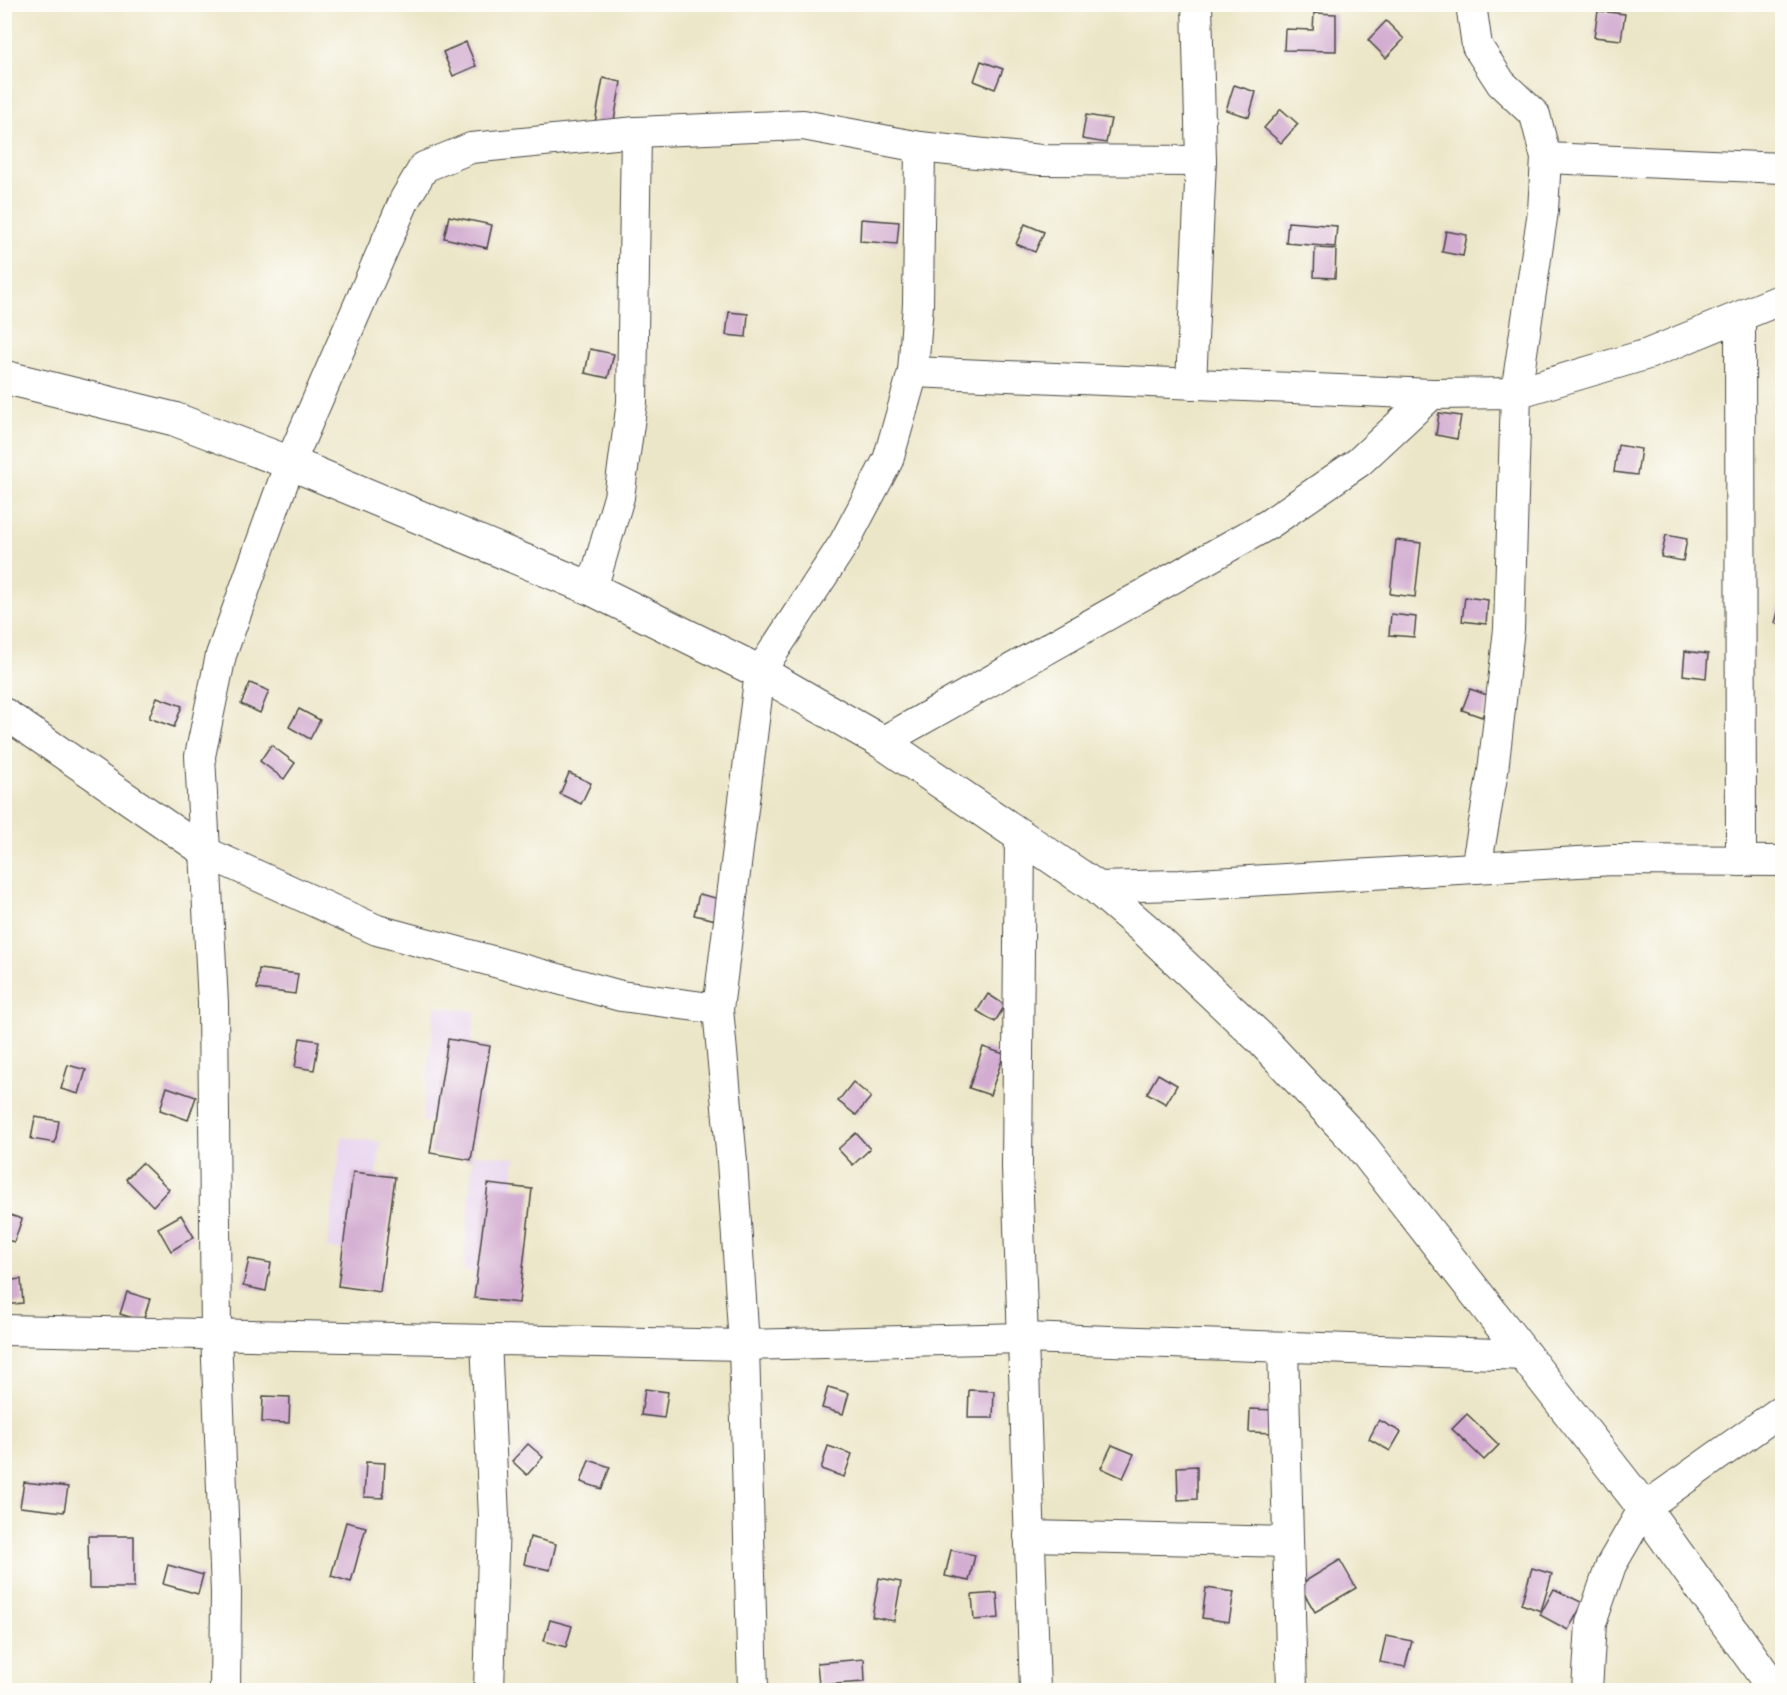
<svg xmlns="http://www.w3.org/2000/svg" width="1787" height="1695" font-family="'Libre Caslon Text',serif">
<rect width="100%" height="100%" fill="#fdfcf7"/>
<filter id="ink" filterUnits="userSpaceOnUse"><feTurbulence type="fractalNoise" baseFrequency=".0167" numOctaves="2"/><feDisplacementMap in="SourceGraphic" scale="12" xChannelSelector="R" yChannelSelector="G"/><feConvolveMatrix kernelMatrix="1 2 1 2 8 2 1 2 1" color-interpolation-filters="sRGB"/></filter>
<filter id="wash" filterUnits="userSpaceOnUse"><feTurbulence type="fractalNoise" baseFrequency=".008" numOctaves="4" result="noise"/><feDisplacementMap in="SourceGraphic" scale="24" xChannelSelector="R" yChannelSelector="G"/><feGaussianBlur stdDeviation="1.35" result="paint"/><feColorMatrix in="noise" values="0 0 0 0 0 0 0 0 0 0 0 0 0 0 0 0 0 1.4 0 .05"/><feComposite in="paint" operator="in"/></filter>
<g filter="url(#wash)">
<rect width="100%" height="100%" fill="#ece6c8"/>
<g fill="#e7d2ef">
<path d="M435 1006 475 1011 461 1125 422 1121Z"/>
<path d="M342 1137 381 1142 367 1253 327 1248Z"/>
<path d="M473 1154 515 1157 504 1294 472 1292 474 1272 463 1271Z"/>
</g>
<g id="blocks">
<g fill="#d3add1">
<path d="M1598 11 1625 14 1621 40 1594 37Z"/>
<path d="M1314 13 1336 14V51L1284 50 1285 29 1313 30Z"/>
<path d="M1386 21 1404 39 1386 58 1368 40Z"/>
<path d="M466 42 476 66 453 76 443 52Z"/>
<path d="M981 61 1003 69 995 89 974 81Z"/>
<path d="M603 78 621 82 613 126 595 123Z"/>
<path d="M1234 85 1256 92 1249 117 1226 110Z"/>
<path d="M1281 109 1298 124 1281 143 1264 128Z"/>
<path d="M1086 115 1111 119 1106 143 1082 139Z"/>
<path d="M449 216 492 225 487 248 444 238Z"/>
<path d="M861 219 899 222 897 244 860 241Z"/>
<path d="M1288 222 1337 226 1335 247 1286 243Z"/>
<path d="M1025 224 1044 232 1035 252 1016 244Z"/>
<path d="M1446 231 1467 235 1463 256 1442 252Z"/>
<path d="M1315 248 1336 249 1335 278 1314 277Z"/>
<path d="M729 312 748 314 746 337 726 335Z"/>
<path d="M590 349 614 354 608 378 585 373Z"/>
<path d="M1439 413 1461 416 1457 439 1436 435Z"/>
<path d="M1618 445 1641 449 1637 475 1614 472Z"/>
<path d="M1666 535 1687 539 1683 561 1661 557Z"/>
<path d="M1396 540 1421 543 1415 597 1390 594Z"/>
<path d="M1465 597 1488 600 1486 624 1462 621Z"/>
<path d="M1781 602 1782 603V625L1775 623Z"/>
<path d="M1391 614 1416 617 1414 637 1389 635Z"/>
<path d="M1685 651 1708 654 1706 678 1683 675Z"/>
<path d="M250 683 269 691 260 713 241 704Z"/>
<path d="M1470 689 1490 696 1482 717 1462 710Z"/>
<path d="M157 697 182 706 174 727 149 718Z"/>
<path d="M299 709 320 720 310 739 289 727Z"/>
<path d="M271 745 295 763 284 779 260 761Z"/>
<path d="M569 773 591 783 581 804 560 794Z"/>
<path d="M699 894 720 899 716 920 694 915Z"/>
<path d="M259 969 298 974 295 994 257 989Z"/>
<path d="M988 994 1005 1005 995 1022 977 1011Z"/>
<path d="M300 1038 319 1041 314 1070 295 1067Z"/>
<path d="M448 1039 490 1046 471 1160 430 1153Z"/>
<path d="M983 1047 1004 1054 990 1095 969 1088Z"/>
<path d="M68 1065 86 1070 79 1094 61 1089Z"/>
<path d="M1158 1074 1177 1085 1166 1104 1147 1093Z"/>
<path d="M853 1082 871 1097 856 1115 838 1101Z"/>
<path d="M167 1087 196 1097 188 1120 160 1110Z"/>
<path d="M35 1117 59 1121 55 1143 31 1139Z"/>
<path d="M856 1133 870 1149 853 1165 838 1149Z"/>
<path d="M142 1163 169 1189 153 1206 126 1179Z"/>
<path d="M353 1172 395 1177 380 1292 338 1286Z"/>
<path d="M488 1184 532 1189 519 1303 474 1298Z"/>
<path d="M4 1213 22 1219 14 1242 4 1239Z"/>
<path d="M181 1215 194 1237 171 1251 158 1228Z"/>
<path d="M249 1259 271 1263 266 1291 243 1286Z"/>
<path d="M21 1279 23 1303 4 1305V1281Z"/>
<path d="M127 1292 150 1299 143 1321 120 1314Z"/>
<path d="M828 1387 849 1393 843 1414 822 1408Z"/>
<path d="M645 1389 668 1392 664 1418 641 1415Z"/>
<path d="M969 1390 994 1391 993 1418H968Z"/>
<path d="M263 1396 290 1397 289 1423 262 1422Z"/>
<path d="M1250 1409 1274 1410V1433L1249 1432Z"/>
<path d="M1467 1414 1499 1445 1484 1460 1452 1429Z"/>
<path d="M1379 1420 1401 1432 1390 1451 1369 1439Z"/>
<path d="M528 1444 543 1457 527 1475 512 1461Z"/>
<path d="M1112 1445 1134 1454 1123 1478 1101 1468Z"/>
<path d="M828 1446 852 1454 844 1477 821 1469Z"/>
<path d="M589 1460 610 1467 602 1489 581 1482Z"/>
<path d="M366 1462 385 1463 383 1498 364 1497Z"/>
<path d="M1197 1466V1499L1178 1500 1177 1467Z"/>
<path d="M24 1482 68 1487 64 1512 20 1507Z"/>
<path d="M346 1522 366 1527 351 1582 331 1576Z"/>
<path d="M88 1536H134V1588H89Z"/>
<path d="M530 1537 556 1544 550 1570 524 1564Z"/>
<path d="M951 1550 975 1555 969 1581 945 1576Z"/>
<path d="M1340 1560 1356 1588 1315 1612 1299 1585Z"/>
<path d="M168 1565 203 1575 198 1594 163 1584Z"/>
<path d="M1532 1568 1552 1574 1541 1611 1521 1604Z"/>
<path d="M879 1578 901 1582 894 1621 872 1617Z"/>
<path d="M1206 1588 1234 1592 1229 1622 1202 1618Z"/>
<path d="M1554 1589 1583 1603 1568 1630 1540 1615Z"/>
<path d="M997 1593 999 1618 974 1620 972 1595Z"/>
<path d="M550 1620 572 1626 566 1647 544 1641Z"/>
<path d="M1386 1636 1412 1641 1405 1667 1380 1662Z"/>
<path d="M864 1659 865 1682 819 1685 817 1663Z"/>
</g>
</g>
</g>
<g filter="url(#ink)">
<use href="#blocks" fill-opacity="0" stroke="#484743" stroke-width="1.5"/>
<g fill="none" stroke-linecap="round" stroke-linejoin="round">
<defs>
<g id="street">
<path d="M1471 4 1477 46 1501 83 1535 115 1546 158 1543 211 1516 393 1509 629 1493 771 1476 868"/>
<path d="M1546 158 1782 168"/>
<path d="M1740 317 1741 861"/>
<path d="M913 372 1432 394 1516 393 1648 354 1782 299"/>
<path d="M1191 384 1201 161 1197 4"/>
<path d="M592 589 619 497 632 402 636 132"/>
<path d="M4 713 205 852 377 930 621 996 718 1009"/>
<path d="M882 742 1269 524 1359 462 1432 394"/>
<path d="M1020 834 1017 1167 1035 1690"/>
<path d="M1096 887 1180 885 1613 860 1782 861"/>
<path d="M4 1330 744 1345 1023 1338 1526 1355"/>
<path d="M486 1340 494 1518 489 1690"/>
<path d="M1283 1347 1292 1690"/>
<path d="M1029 1536 1287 1542"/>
<path d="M225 1690 226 1593 216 1334 213 1003 200 756 221 655 290 463 405 199 424 167 471 148 636 132 803 125 920 147 1041 160 1201 161"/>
<path d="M753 1690 744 1345 732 1161 718 1009 760 672 844 543 888 460 913 372 918 304 920 147"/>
<path d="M1587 1690 1591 1623 1611 1565 1644 1508 1782 1410"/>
</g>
<path id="secondary" d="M4 377 174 419 290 463 592 589 760 672 882 742 1096 887 1147 931 1262 1040 1362 1147 1644 1508 1775 1690"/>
</defs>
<use href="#street" stroke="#484743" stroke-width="32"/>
<use href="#secondary" stroke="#484743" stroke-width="35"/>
<use href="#street" stroke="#fff" stroke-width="30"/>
<use href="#secondary" stroke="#fff" stroke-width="33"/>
</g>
</g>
<rect width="1787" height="1695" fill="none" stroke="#fdfcf7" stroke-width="24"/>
</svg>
